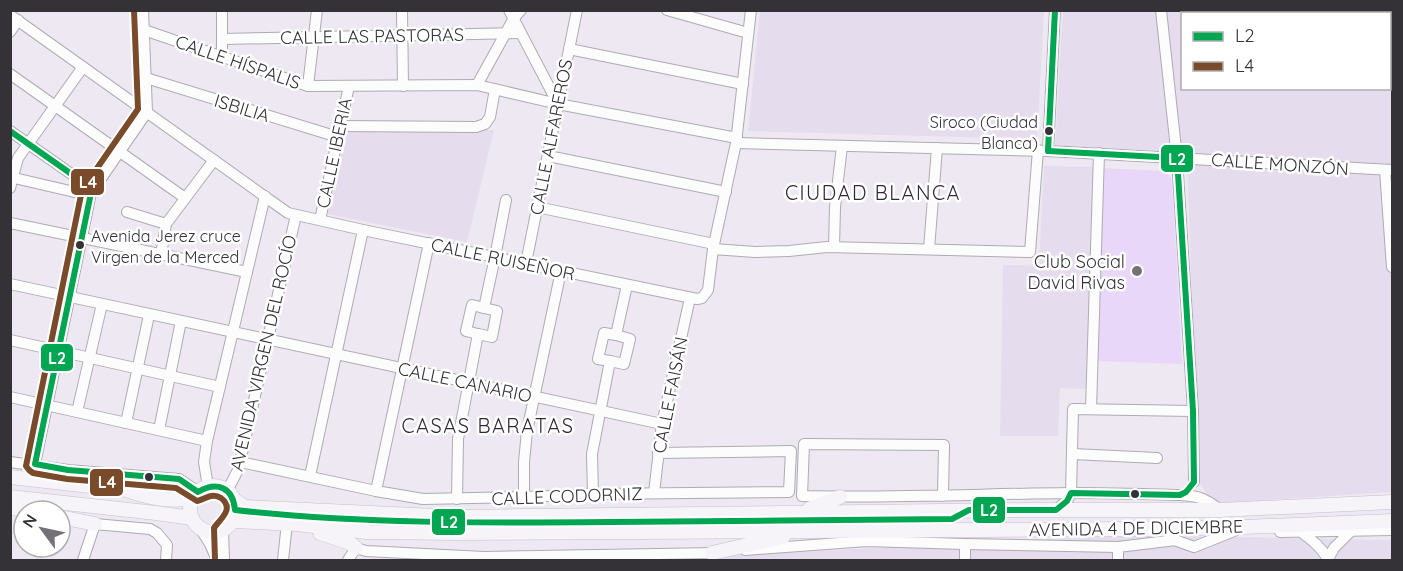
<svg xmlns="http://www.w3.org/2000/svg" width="1403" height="571" font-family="Quicksand,sans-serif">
<rect width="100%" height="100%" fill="#ede8f2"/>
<g fill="#e5dced" fill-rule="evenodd">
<path d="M760 11H1044L1037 139 748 131Z"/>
<path d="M1063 11H1392V492L1219 503 1207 494 1198 480 1187 152 1055 146ZM1182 14H1390V88H1182Z"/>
<path d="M494 130 467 242 328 214 345 131Z"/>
<path d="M1044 166 1094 167 1086 389 1060 388 1058 436H1000L1003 265 1039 266Z"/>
<path d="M1119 535 1392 540V560H582L816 551Z"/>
</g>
<path fill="#e8d7f9" d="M1101 168 1159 171 1168 174 1172 180 1182 364 1094 361Z"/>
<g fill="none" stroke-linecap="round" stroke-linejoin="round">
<defs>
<g id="minor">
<path d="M402 10 403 86"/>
<path d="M509 10 558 104"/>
<path d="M667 10 748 33"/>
<path d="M1161 10 1177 158 1193 411 1194 482"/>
<path d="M1387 14 1388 10"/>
<path d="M10 15 288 213 363 230 697 299 702 298 708 290 713 249 736 143 751 10"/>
<path d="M144 30 308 86 477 85 558 104 737 138"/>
<path d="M10 32 18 20"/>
<path d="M223 39 521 33"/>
<path d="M569 49 743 84"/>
<path d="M222 57V10"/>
<path d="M10 74 185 198"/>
<path d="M146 78 338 137"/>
<path d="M477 85 514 18 521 10"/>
<path d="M308 86 317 10"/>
<path d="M340 126 476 127 485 124 490 117 495 89"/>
<path d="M10 131 87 185 91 193"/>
<path d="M736 143 1048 151 1392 170"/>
<path d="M1048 151 1055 10"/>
<path d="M548 156 726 192"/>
<path d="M1385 170 1392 267"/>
<path d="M10 177 83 194 91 193"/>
<path d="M10 188 18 158 83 67"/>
<path d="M537 207 714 244"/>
<path d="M127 212 166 224"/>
<path d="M320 220 349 86"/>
<path d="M10 223 247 272"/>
<path d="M834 247 835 207 842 146"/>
<path d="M713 249 755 252 789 251 827 247 1030 252 1038 150"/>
<path d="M929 249 937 148"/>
<path d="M161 255 166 224 214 160"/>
<path d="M526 263 577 10"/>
<path d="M10 284 662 424"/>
<path d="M478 334 466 331 472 305 484 308 495 257 506 200"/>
<path d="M10 340 220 387"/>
<path d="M610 361 598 359 604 333 616 335 627 285"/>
<path d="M10 397 207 441"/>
<path d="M1091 409 1099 153"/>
<path d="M77 412 102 304"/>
<path d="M126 423 149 315"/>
<path d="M159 430 181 321"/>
<path d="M1072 454 1157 458"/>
<path d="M10 462 68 470 179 479 198 492"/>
<path d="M240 462 376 491 423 499 524 497 593 494 789 492 791 451 658 453"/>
<path d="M35 464 91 193 147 112 143 10"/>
<path d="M310 476 363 230"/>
<path d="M208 487 204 462 207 441 265 196"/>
<path d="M227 491 238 470 240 462 296 215"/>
<path d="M376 491 429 243"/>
<path d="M654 493 662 424 690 298"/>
<path d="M593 494 592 454 610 361 624 364 630 339 616 335"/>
<path d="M943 496 944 445 804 444 802 496C892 498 981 494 1070 493 1107 493 1143 494 1180 495 1199 496 1205 498 1220 510"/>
<path d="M524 497V462L527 431 561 271"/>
<path d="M457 499 458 439 478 334 492 337 497 311 484 308"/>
<path d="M1056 510 1067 501 1071 493 1073 409 1193 411"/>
<path d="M200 528 210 544 217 560"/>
<path d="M223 530 224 560"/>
<path d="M1280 532 1392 530"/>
<path d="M1301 532C1312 540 1321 547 1328 559L1334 548 1352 530"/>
<path d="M1169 538 1194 547 1239 529"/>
<path d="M745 550 867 541 965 544 1118 547 1176 540"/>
<path d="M83 560 95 524 150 529 157 533 167 545 166 560"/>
<path d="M283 560 287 523"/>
<path d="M348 560 356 548 366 551 484 557 717 553"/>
<path d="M965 560V544"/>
<path d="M1118 560V547"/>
</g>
<g id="major">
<path d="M10 477 126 490C148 497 170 503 193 498"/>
<circle cx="213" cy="509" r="23"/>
<path d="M10 497 156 513 192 518"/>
<path d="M234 500 245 507 457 517 1027 510H1220L1392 502"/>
<path d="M10 507 31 511"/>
<path d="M809 509 840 497"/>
<path d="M60 517 95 524"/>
<path d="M233 521 296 524 367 532 454 533 1144 529 1244 527 1392 521"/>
<path d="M320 533 350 543 356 548"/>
<path d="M712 553 783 537"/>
</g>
</defs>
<use href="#minor" stroke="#aeabb2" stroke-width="12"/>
<use href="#major" stroke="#c5bfca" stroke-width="15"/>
<use href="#minor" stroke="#fcfcfd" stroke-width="10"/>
<use href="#major" stroke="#f6f4f8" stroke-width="14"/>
<defs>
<path id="bus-1" d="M10 131 87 185 91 193 35 464 68 470 179 479 198 492C217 481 233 487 235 510 360 524 486 523 611 522 725 521 838 520 952 519L969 510H1056L1067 501 1071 493 1180 495 1186 492 1194 482 1193 411 1177 158 1048 151 1055 10"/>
<path id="bus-2" d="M134 10 138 109 82 190 26 466 29 470 33 473 67 479 176 488 197 501C202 500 206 497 211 496 215 495 218 496 221 498 235 509 220 519 214 528L215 560"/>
</defs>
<use href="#bus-1" stroke="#fff" stroke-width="10"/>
<use href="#bus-2" stroke="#fff" stroke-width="10"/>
<use href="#bus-1" stroke="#00a651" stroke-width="6"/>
<use href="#bus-2" stroke="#7a4b2a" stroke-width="6"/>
</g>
<g fill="#343137" stroke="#fff" stroke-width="2">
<circle cx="1049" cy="131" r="5"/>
<circle cx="80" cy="245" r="5"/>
<circle cx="149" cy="477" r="5"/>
<circle cx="1135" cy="494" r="5"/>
</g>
<circle fill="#757178" stroke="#fff" stroke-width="2" cx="1137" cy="271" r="6"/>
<g text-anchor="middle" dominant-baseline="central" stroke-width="5" stroke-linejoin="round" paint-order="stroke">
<g font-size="16" fill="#343137" stroke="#fff" text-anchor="end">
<text x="1038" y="122">Siroco (Ciudad<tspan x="1038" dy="21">Blanca)</tspan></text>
<text x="91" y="236" text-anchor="start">Avenida Jerez cruce<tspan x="91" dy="21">Virgen de la Merced</tspan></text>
</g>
<g font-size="18" fill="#343137" stroke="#fff">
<text transform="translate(372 36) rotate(-1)">CALLE LAS PASTORAS</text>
<text transform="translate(238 62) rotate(19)">CALLE HÍSPALIS</text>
<text transform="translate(242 108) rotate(17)">ISBILIA</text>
<text transform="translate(551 137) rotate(-79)">CALLE ALFAREROS</text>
<text transform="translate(334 153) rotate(-78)">CALLE IBERIA</text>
<text transform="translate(1280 164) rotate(4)">CALLE MONZÓN</text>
<text transform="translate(503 259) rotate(12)">CALLE RUISEÑOR</text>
<text transform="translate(263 353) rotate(-77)">AVENIDA VIRGEN DEL ROCÍO</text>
<text transform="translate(465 382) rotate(12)">CALLE CANARIO</text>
<text transform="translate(670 395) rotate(-79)">CALLE FAISÁN</text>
<text transform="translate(567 496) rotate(-2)">CALLE CODORNIZ</text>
<text transform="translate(1136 528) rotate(-1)">AVENIDA 4 DE DICIEMBRE</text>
</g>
<g font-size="18" fill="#343137" stroke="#fff" text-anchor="end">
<text x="1125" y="261">Club Social<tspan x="1125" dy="21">David Rivas</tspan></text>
</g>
<g font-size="20" letter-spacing="1.5" fill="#302a36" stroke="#fff">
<text x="873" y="192">CIUDAD BLANCA</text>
<text x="488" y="425">CASAS BARATAS</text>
</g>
</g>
<g stroke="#fff" stroke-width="2">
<rect x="1160" y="144" width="34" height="29" rx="6" fill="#00a651"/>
<rect x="70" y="168" width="35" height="28" rx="6" fill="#7a4b2a"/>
<rect x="40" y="343" width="34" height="29" rx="6" fill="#00a651"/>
<rect x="89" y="468" width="35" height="29" rx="6" fill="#7a4b2a"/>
<rect x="972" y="496" width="34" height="28" rx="6" fill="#00a651"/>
<rect x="431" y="508" width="35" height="28" rx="6" fill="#00a651"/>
</g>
<g font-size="16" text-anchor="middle" font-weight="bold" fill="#fff">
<text x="1177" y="165">L2</text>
<text x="88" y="188">L4</text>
<text x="57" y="364">L2</text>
<text x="107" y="488">L4</text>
<text x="989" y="516">L2</text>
<text x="449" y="528">L2</text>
</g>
<rect width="1403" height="571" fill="none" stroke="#343137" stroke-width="24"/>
<rect x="1181" y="12" width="210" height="78" fill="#ffffff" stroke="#aeadaf" stroke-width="1.5"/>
<rect x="1193" y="32" width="30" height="9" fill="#00a651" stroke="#aeadaf" stroke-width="1.5"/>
<text x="1235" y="42" font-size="18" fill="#343137">L2</text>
<rect x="1193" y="62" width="30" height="9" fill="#7a4b2a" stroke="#aeadaf" stroke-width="1.5"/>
<text x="1235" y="72" font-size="18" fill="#343137">L4</text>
<g transform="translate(42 529) rotate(303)"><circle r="28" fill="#ffffff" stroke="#aeadaf" stroke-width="1.5"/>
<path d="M0-4.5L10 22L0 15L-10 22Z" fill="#757178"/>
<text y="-9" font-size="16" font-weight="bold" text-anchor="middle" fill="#343137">N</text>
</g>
</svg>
